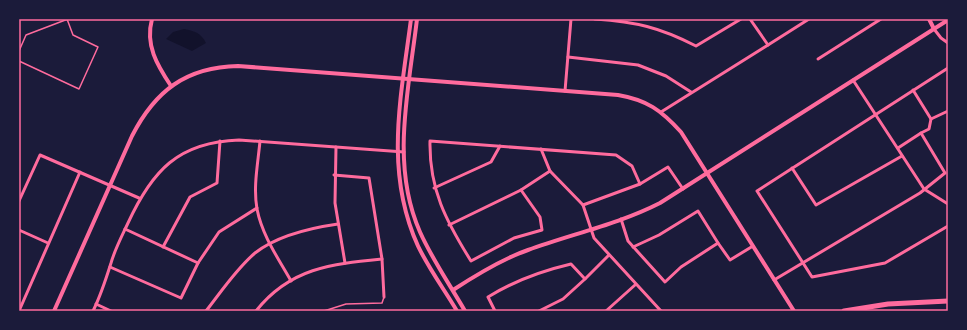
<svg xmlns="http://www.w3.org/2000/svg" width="967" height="330" font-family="'Source Sans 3',sans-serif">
<rect width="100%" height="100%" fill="#1b1b3a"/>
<path fill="#12122b" d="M184 29C195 31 201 33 206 43L192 51 166 39 173 32Z"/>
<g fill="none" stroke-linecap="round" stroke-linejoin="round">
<g stroke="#ff6b9d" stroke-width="1.5">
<path d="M19 51 26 35 68 19"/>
<path d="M19 61 79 89 98 47 73 35 67 19"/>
<path d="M324 311 346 304 382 303 384 297"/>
</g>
<g stroke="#ff6b9d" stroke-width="3">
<path d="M595 19C636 22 659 27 696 46L741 19"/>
<path d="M934 29 941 38 948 43"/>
<path d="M768 45 809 19"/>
<path d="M568 57 638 65 666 76 691 92"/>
<path d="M818 59 881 19"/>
<path d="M948 68 757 191 812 277 885 263 948 226"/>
<path d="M853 80 924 189 948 204"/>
<path d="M913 90 931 119"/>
<path d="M565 91 571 19"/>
<path d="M661 112 768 45 750 19"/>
<path d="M260 141C258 163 253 187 257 209 262 235 278 258 291 281"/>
<path d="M336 147 335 203 345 263"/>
<path d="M898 148 921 133"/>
<path d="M541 149 550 171 583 205 594 238 661 311"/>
<path d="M792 168 816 205 902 156"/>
<path d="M434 188 491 162 500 146"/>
<path d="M521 190 540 217 542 230 514 238 471 261C446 221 429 189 430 141L616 155 632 166 640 184"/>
<path d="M19 201 40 155 139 198"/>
<path d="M583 205 640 184 668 167 683 189"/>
<path d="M621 219 628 241 665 282 681 267 718 243 730 260 753 246"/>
<path d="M449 225 521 190 550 171"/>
<path d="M125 229 198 263"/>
<path d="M19 230 48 243"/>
<path d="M163 247 190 197 217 183 220 141"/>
<path d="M633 247 659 235 698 211 718 243"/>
<path d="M382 259 384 297"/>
<path d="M110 267 181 298 198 263 219 232 257 208"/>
<path d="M774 280 920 193 945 173 921 133 929 129 931 119 948 111"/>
<path d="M96 304 111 311"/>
<path d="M19 311 80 172"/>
<path d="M93 311C101 295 106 279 111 263 115 249 122 236 128 223 152 171 178 142 239 140L404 152"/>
<path d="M206 311C221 292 236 269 255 253 278 235 310 228 338 224"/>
<path d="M256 311C290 268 331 264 382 259L369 178 334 175"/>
<path d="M495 311 488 297C514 281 541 271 571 264L585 279 609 255"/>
<path d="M539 311 563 299 585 279"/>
<path d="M606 311 635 285"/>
</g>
<g stroke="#ff6b9d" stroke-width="4">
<path d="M152 19C145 45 157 65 171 86"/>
<path d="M411 19C401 97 384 171 418 246 429 269 444 289 457 311"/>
<path d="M417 19C409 88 390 165 420 232 432 259 450 285 465 311"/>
<path d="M929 19 934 29"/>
<path d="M453 290C476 275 502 259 528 250 572 234 619 224 660 203L948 20"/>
<path d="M54 311 132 136C155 91 186 67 238 66L618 95C647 100 661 110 681 132L794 311"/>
</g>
<path stroke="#ff6b9d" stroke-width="5" d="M844 311 888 304 948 301"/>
</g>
<rect width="967" height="330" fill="none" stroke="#1b1b3a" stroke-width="40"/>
<rect x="20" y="20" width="927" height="290" fill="none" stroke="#ff6b9d" stroke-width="1.5"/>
</svg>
